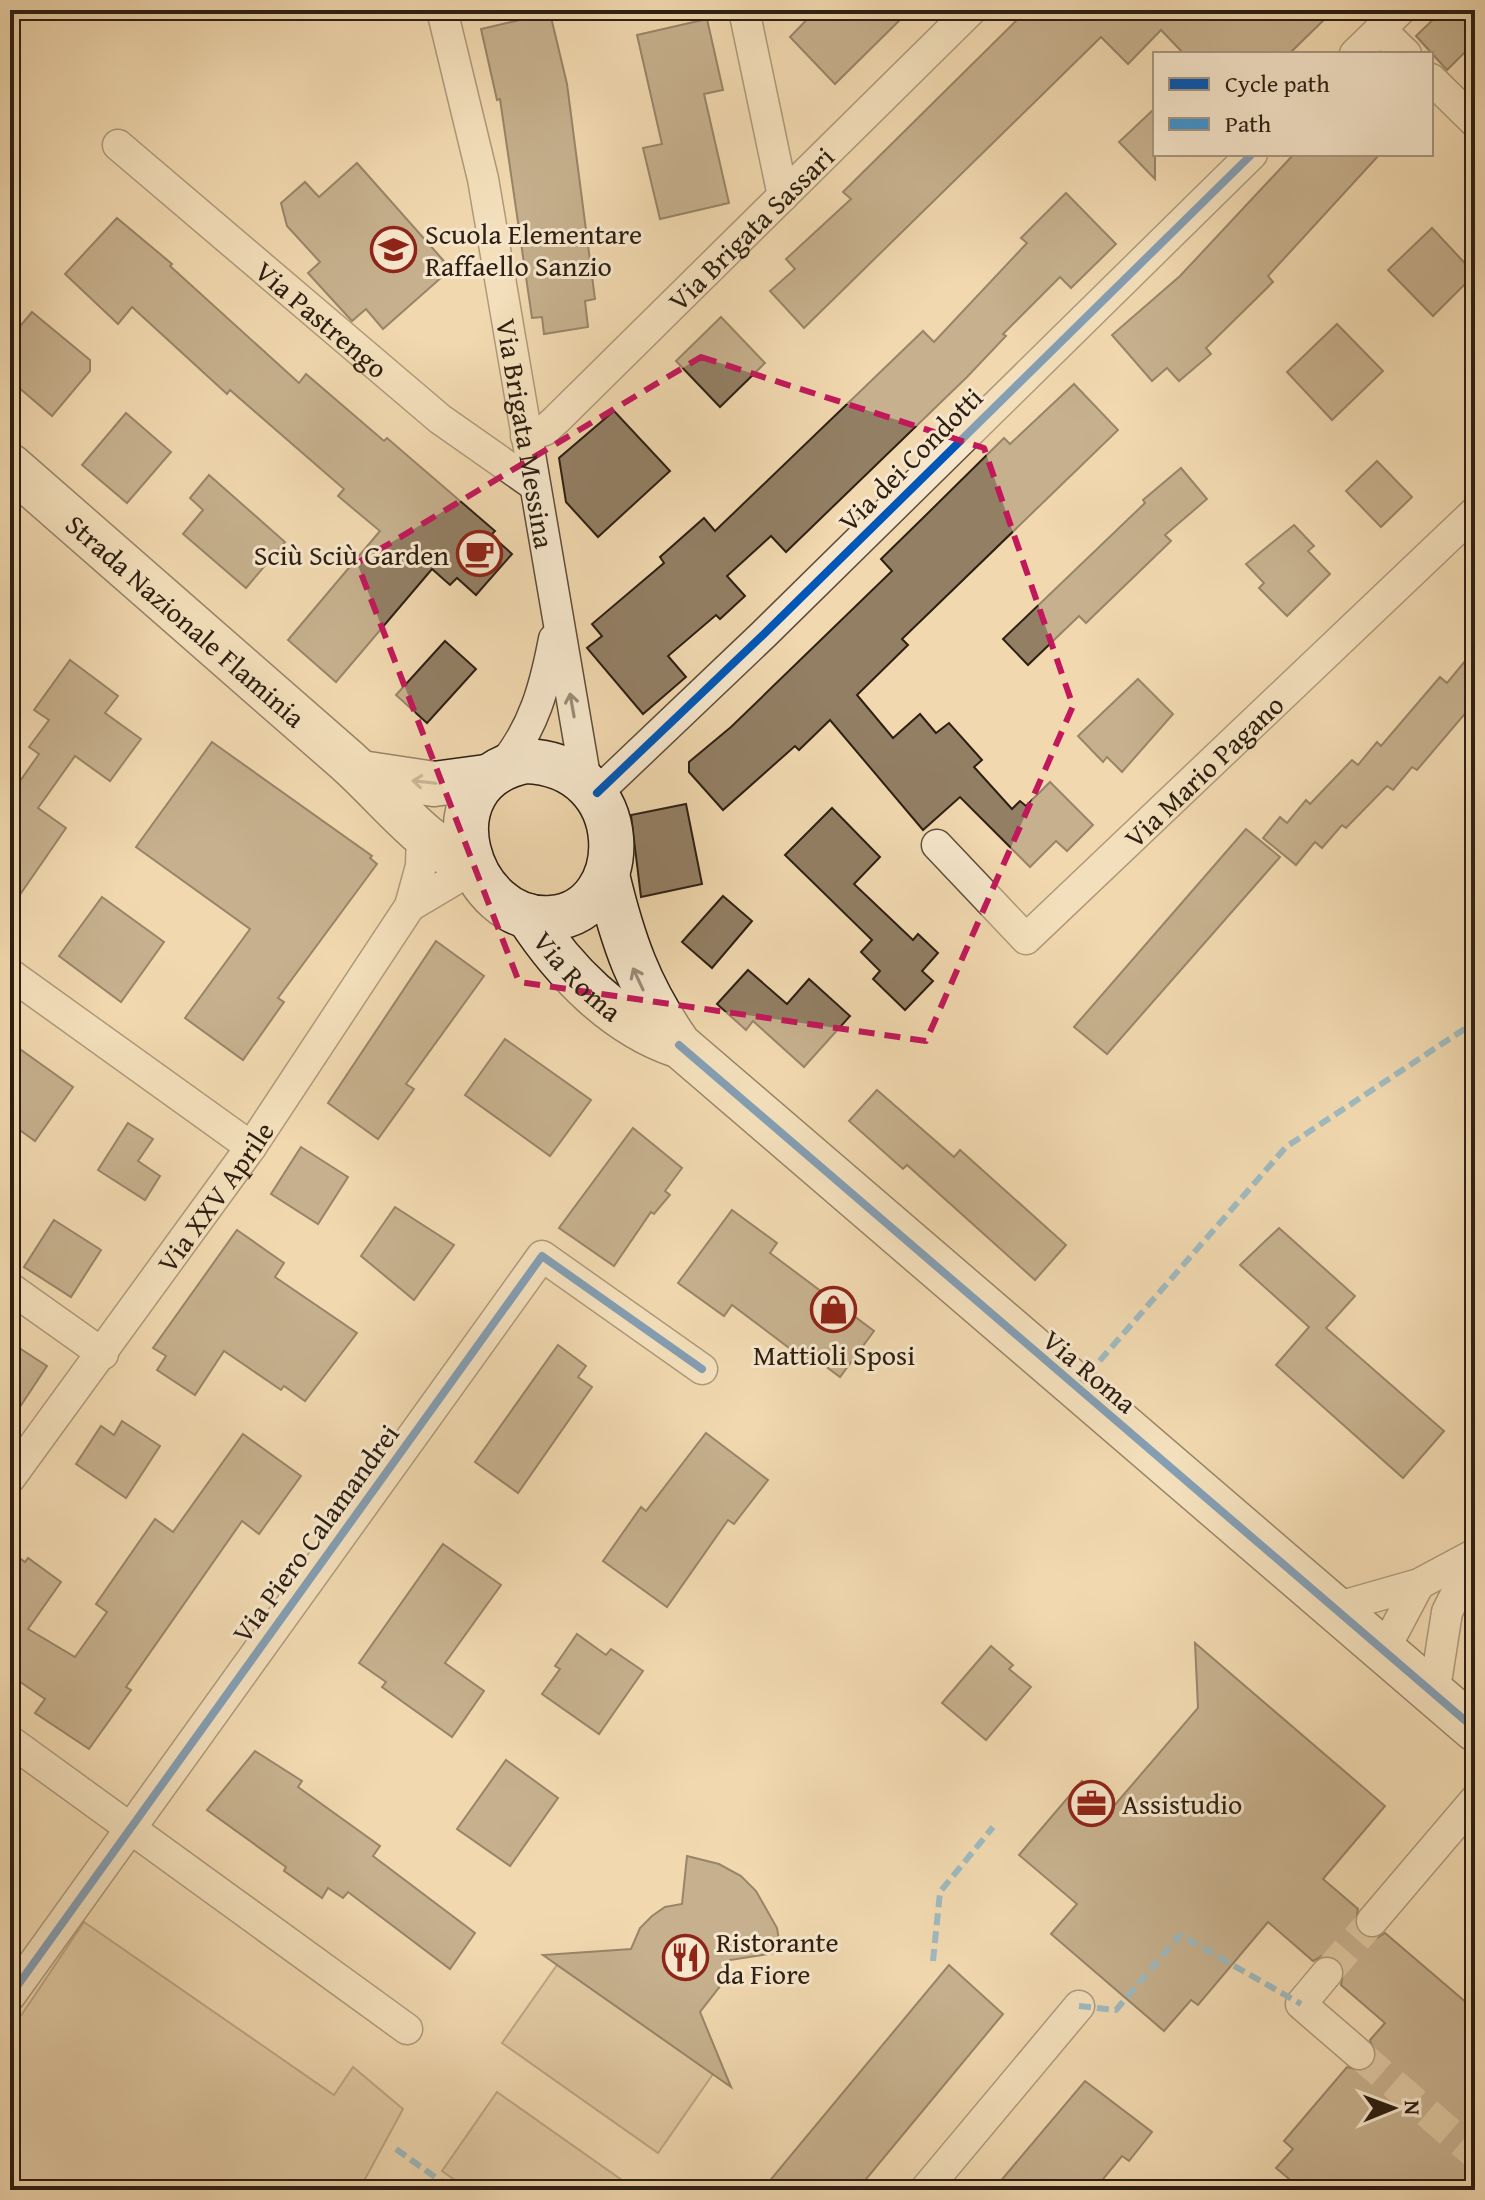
<svg xmlns="http://www.w3.org/2000/svg" width="1485" height="2200" font-family="'Gentium Book Plus',serif">
<rect width="100%" height="100%" fill="#f1d8af"/>
<filter id="stains"><feTurbulence type="fractalNoise" baseFrequency=".0025" numOctaves="4"/><feColorMatrix values="0 0 0 0 .2 0 0 0 0 .09 0 0 0 0 .02 0 0 0 .5 -.17"/></filter>
<radialGradient id="worn" r=".72"><stop offset=".6" stop-color="#630" stop-opacity="0"/><stop offset="1" stop-color="#630" stop-opacity=".3"/></radialGradient>
<g fill="#d0b994" stroke="#7e6c54" stroke-width="2">
<path d="M84 1922 334 2095 353 2067 403 2109 359 2190H10V2032Z"/>
<path d="M557 1965 713 2074 658 2153 502 2043Z"/>
<path d="M497 2092 636 2190H469L442 2171Z"/>
</g>
<g fill="#937f64" stroke="#2d1f13" stroke-width="2">
<path d="M816 10H910L835 84 790 37Z"/>
<path d="M1027 10H1334L1289 54H1184L1161 30 1128 64 1101 37 804 328 770 291 795 269 786 259 851 199 843 192Z"/>
<path d="M1443 10H1458L1475 28V42L1447 70 1416 36Z"/>
<path d="M550 13 567 84 595 299 585 301 588 327 544 334 542 317 532 318 500 99 497 100 481 29Z"/>
<path d="M707 19 723 90 704 94 729 203 660 219 643 148 662 144 637 35Z"/>
<path d="M1155 108V179L1119 142Z"/>
<path d="M1294 154H1380L1268 276 1273 282 1206 348 1211 354 1179 381 1167 368 1152 381 1112 335 1180 276Z"/>
<path d="M357 163 451 269 383 329 366 309 352 321 308 273 320 262 287 226 281 203 305 182 319 197Z"/>
<path d="M1066 193 1116 244 1071 288 1060 277 1003 334 1006 336 967 377 786 552 771 536 727 576 745 596 720 619 716 615 668 656 686 677 643 714 587 648 602 636 592 624 664 563 660 557 704 518 715 531 923 331 934 342 1027 243 1021 238Z"/>
<path d="M117 218 172 264 170 266 299 383 306 374 384 441 387 438 495 531 491 535 512 554 476 595 457 578 450 585 432 569 336 682 288 640 380 531 338 496 344 489 230 390 227 394 132 307 118 324 65 274Z"/>
<path d="M1432 228 1475 274 1433 316 1388 270Z"/>
<path d="M32 312 90 360V371L52 416 10 380V338Z"/>
<path d="M721 317 765 363 720 407 676 361Z"/>
<path d="M1337 324 1383 371 1332 420 1287 372Z"/>
<path d="M1074 384 1118 430 902 639 908 645 857 695 893 738 920 714 936 733 949 723 982 760 974 767 1012 809 1020 801 1026 806 1050 782 1093 825 1067 851 1056 841 1030 867 960 797 923 830 830 720 799 750 795 746 723 810 689 772V762L731 727 892 571 881 559 926 515 1004 438 1010 444Z"/>
<path d="M614 411 670 471 598 537 566 502 559 458Z"/>
<path d="M126 413 171 452 127 503 82 465Z"/>
<path d="M1377 461 1412 497 1381 527 1346 491Z"/>
<path d="M1181 468 1207 499 1165 535 1171 541 1086 623 1079 616 1028 665 1003 639 1145 503 1143 500Z"/>
<path d="M209 475 285 542 246 588 183 534 203 510 190 498Z"/>
<path d="M1294 525 1314 546 1308 551 1330 574 1287 616 1259 588 1264 583 1246 564Z"/>
<path d="M445 641 476 669 427 723 396 695Z"/>
<path d="M1475 649V702L1417 770 1412 767 1393 790 1387 786 1346 828 1342 825 1322 848 1315 842 1296 865 1263 838 1280 817 1287 823 1306 800 1310 804 1352 760 1358 765 1377 742 1381 746 1440 677 1447 683Z"/>
<path d="M70 660 118 696 105 713 141 739 110 781 75 756 38 808 66 828 10 909V788L13 791 39 754 29 747 49 720 34 710Z"/>
<path d="M1138 679 1173 714 1122 772 1107 757 1103 762 1078 736Z"/>
<path d="M212 742 372 856 370 858 377 864 278 998 284 1002 243 1060 185 1018 250 929 136 847Z"/>
<path d="M686 804 702 884 641 897 631 815Z"/>
<path d="M832 808 880 857 854 884 913 940 918 934 938 953 922 971 933 981 905 1010 873 979 880 971 861 952 872 940 785 855Z"/>
<path d="M1246 829 1280 857 1107 1054 1074 1027Z"/>
<path d="M723 896 752 921 712 968 682 942Z"/>
<path d="M102 897 164 942 121 1002 59 956Z"/>
<path d="M436 941 484 976 406 1084 414 1089 378 1139 328 1103Z"/>
<path d="M748 970 787 1004 809 979 850 1016 804 1067 753 1021 746 1030 717 1004Z"/>
<path d="M505 1039 591 1100 550 1156 465 1095Z"/>
<path d="M10 1042 73 1087 35 1141 10 1123Z"/>
<path d="M877 1090 954 1157 960 1150 1066 1245 1035 1280 907 1165 903 1169 849 1121Z"/>
<path d="M128 1123 153 1139 138 1161 160 1176 145 1200 98 1170Z"/>
<path d="M633 1128 682 1168 665 1191 670 1195 654 1214 651 1212 614 1266 559 1228Z"/>
<path d="M301 1147 348 1177 318 1224 271 1194Z"/>
<path d="M395 1207 454 1245 414 1300 361 1256Z"/>
<path d="M732 1210 777 1243 770 1253 874 1331 840 1377 817 1360 813 1366 732 1305 724 1316 678 1283Z"/>
<path d="M54 1220 101 1250 71 1297 24 1267Z"/>
<path d="M1279 1228 1355 1296 1326 1328 1444 1431 1403 1478 1276 1365 1309 1327 1240 1265Z"/>
<path d="M237 1230 284 1263 275 1277 357 1333 305 1401 284 1386 281 1390 224 1351 195 1395 157 1370 166 1356 153 1348Z"/>
<path d="M10 1342 47 1366 10 1422Z"/>
<path d="M558 1345 586 1366 578 1377 592 1387 518 1493 475 1462Z"/>
<path d="M122 1421 160 1446 126 1498 76 1464 101 1426 114 1435Z"/>
<path d="M706 1433 768 1480 734 1524 728 1520 667 1607 603 1561 641 1507 646 1511Z"/>
<path d="M243 1434 301 1476 259 1534 242 1521 126 1687 131 1690 89 1749 35 1713 45 1699 10 1675V1551L25 1562 28 1558 61 1582 28 1629 75 1657 107 1612 96 1604 155 1519 173 1532Z"/>
<path d="M443 1544 501 1585 445 1663 484 1691 452 1737 382 1687 386 1682 359 1663Z"/>
<path d="M577 1634 606 1655 611 1649 643 1671 599 1734 542 1694 560 1669 555 1666Z"/>
<path d="M1195 1643 1385 1806 1323 1879 1358 1909 1355 1926 1361 1935 1377 1938 1385 1933 1475 2010V2181L1467 2190H1302L1276 2168 1293 2149 1284 2141 1347 2067 1364 2071 1376 2058 1370 2040 1385 2023 1341 1985 1344 1968 1338 1959 1322 1956 1313 1961 1268 1922 1198 2005 1191 2000 1164 2031 1051 1934 1077 1904 1019 1855 1082 1781 1113 1807 1198 1708Z"/>
<path d="M991 1646 1013 1665 1009 1669 1031 1687 986 1740 942 1703Z"/>
<path d="M255 1751 302 1781 298 1787 380 1846 373 1856 475 1933 450 1969 348 1892 343 1898 328 1888 322 1898 284 1871 286 1867 207 1810Z"/>
<path d="M506 1760 558 1798 510 1866 457 1829Z"/>
<path d="M687 1856 719 1864 741 1876 756 1891 777 1928 781 1952 730 1960 728 1976 700 2012 731 2087 543 1955 631 1949 640 1928 652 1916 665 1907 682 1904Z"/>
<path d="M949 1965 1003 2014 857 2190H762Z"/>
<path d="M1085 2081 1152 2132 1129 2161 1122 2156 1094 2190H993Z"/>
</g>
<g fill="none" stroke-linecap="round" stroke-linejoin="round">
<g stroke="#cab390" stroke-width="30" stroke-dasharray="30 15" stroke-linecap="butt">
<path d="M1327 1973 1372 1921"/>
<path d="M1359 2054 1475 2154"/>
</g>
<defs>
<g id="minor">
<path id="s1" d="M442 10 483 179 586 782"/>
<path d="M744 10 783 196"/>
<path d="M1380 29 1406 54"/>
<path d="M1355 54 1400 10"/>
<path d="M1431 79 1475 122"/>
<path id="s2" d="M118 145 440 419 534 485"/>
<path id="s3" d="M526 436 545 430 556 420 971 10"/>
<path d="M503 765C534 728 545 686 554 639"/>
<path d="M597 793 764 634 1252 154"/>
<path id="s4" d="M937 845 1026 939 1475 512"/>
<path d="M410 906 474 868"/>
<path d="M10 974 251 1147"/>
<path d="M10 1288 103 1354"/>
<path id="s5" d="M10 1478 251 1147 410 906 421 866 422 834"/>
<path d="M1335 1608 1419 1584 1475 1554"/>
<path d="M1384 1650 1419 1584"/>
<path d="M1434 1695 1447 1612 1475 1556"/>
<path d="M10 1741 407 2029"/>
<path d="M1372 1921 1475 1800"/>
<path d="M1327 1973 1301 2004 1359 2054"/>
<path d="M10 1996 542 1256 702 1369"/>
<path d="M925 2190 1079 2006"/>
</g>
<g id="secondary">
<path id="s6" d="M10 466C122 564 233 661 345 759 387 796 421 844 474 868"/>
<path d="M526 761C636 765 634 911 552 918 468 926 422 781 526 761Z"/>
<path d="M361 773 434 784 486 777"/>
<path d="M607 875C623 942 639 988 679 1045L1475 1729"/>
<path id="s7" d="M528 916C564 971 615 1024 677 1045"/>
</g>
</defs>
<use href="#minor" stroke="#5e4d3a" stroke-width="33"/>
<use href="#secondary" stroke="#2d1f13" stroke-width="47"/>
<use href="#minor" stroke="#f6e6cb" stroke-width="30"/>
<use href="#secondary" stroke="#f6e6cb" stroke-width="44"/>
<g stroke="#3c94d3" stroke-width="6" stroke-dasharray="12 6" stroke-linecap="butt">
<path d="M1076 1388 1286 1147 1475 1022"/>
<path d="M933 1961 940 1892 993 1827"/>
<path d="M1079 2006 1116 2010 1180 1935 1301 2004"/>
<path d="M396 2149 453 2190"/>
</g>
<defs>
<g id="cycleway">
<path d="M597 793 764 634 1252 154"/>
<path d="M679 1045 1475 1729"/>
<path d="M10 1996 542 1256 702 1369"/>
</g>
</defs>
<use href="#cycleway" stroke="#f6e6cb" stroke-width="13"/>
<use href="#cycleway" stroke="#0057b8" stroke-width="8"/>
</g>
<defs><path id="oneway-shaft" d="M-6 0H5M1.5-3L5.5 0L1.5 3" fill="none" stroke-width="1.6" stroke-linecap="round" stroke-linejoin="round" transform="scale(2)"/></defs>
<g stroke="#9c8c78">
<use href="#oneway-shaft" transform="translate(572 705) rotate(-100)"/>
<use href="#oneway-shaft" transform="translate(424 782) rotate(-174)"/>
<use href="#oneway-shaft" transform="translate(638 979) rotate(-115)"/>
</g>
<path d="M0 0H1485V2200H0ZM701 357 984 448 1073 706 926 1041 519 982 357 563Z" fill="#f1d8af" fill-opacity=".55" fill-rule="evenodd"/>
<path fill="none" stroke="#c2185b" stroke-width="6" stroke-dasharray="16 10" stroke-linejoin="round" d="M701 357 984 448 1073 706 926 1041 519 982 357 563Z"/>
<defs>
<symbol id="school-ring" viewBox="-11 -11 22 22"><circle r="9.5" fill="#f6e6cb" stroke="#8f2418" stroke-width="1.5"/><path d="M0-5L7-2L0 1L-7-2ZM-4 1L0 2.5L4 1V4Q0 6-4 4Z" fill="#8f2418"/></symbol>
<symbol id="cafe-ring" viewBox="-11 -11 22 22"><circle r="9.5" fill="#f6e6cb" stroke="#8f2418" stroke-width="1.5"/><path d="M-5.5-4.5H6V0H3Q3 3.5 0 3.5H-2.5Q-5.5 3.5-5.5 0ZM3-3.2v2h1.7v-2ZM-6 4.5H4V6H-6Z" fill="#8f2418"/></symbol>
<symbol id="shop-ring" viewBox="-11 -11 22 22"><circle r="9.5" fill="#f6e6cb" stroke="#8f2418" stroke-width="1.5"/><path d="M-5-2.5h2.3a2.7 3.5 0 0 1 5.4 0H5L5.5 6h-11ZM-1.5-2.5h3a1.5 2.3 0 0 0-3 0Z" fill="#8f2418"/></symbol>
<symbol id="office-ring" viewBox="-11 -11 22 22"><circle r="9.5" fill="#f6e6cb" stroke="#8f2418" stroke-width="1.5"/><path d="M-6-3h4V-5.5h4V-3h4V5H-6ZM-1-4.5V-3h2v-1.5ZM-6 0V1H6V0Z" fill="#8f2418"/></symbol>
<symbol id="restaurant-ring" viewBox="-11 -11 22 22"><circle r="9.5" fill="#f6e6cb" stroke="#8f2418" stroke-width="1.5"/><path d="M-5-6h1v4h1v-4h1v4h1v-4h1v5L-1.5 .5V6h-2V.5L-5-1ZM5-6V6H3V1.5H1.5Q1.5-4 5-6Z" fill="#8f2418"/></symbol>
</defs>
<g fill-rule="evenodd">
<use href="#school-ring" x="368" y="224" width="51" height="51"/>
<use href="#cafe-ring" x="454" y="528" width="51" height="51"/>
<use href="#shop-ring" x="808" y="1284" width="51" height="51"/>
<use href="#office-ring" x="1066" y="1778" width="51" height="51"/>
<use href="#restaurant-ring" x="660" y="1932" width="51" height="51"/>
</g>
<g text-anchor="middle" dominant-baseline="central" stroke-width="6" stroke-linejoin="round" paint-order="stroke">
<g font-size="28" fill="#2d1f13" stroke="#f6e6cb">
<text stroke="none"><textPath href="#s3" startOffset="308">Via Brigata Sassari</textPath></text>
<text stroke="none"><textPath href="#s2" startOffset="268">Via Pastrengo</textPath></text>
<text stroke="none"><textPath href="#s1" startOffset="432">Via Brigata Messina</textPath></text>
<text transform="translate(910 459) rotate(-45)">Via dei Condotti</text>
<text stroke="none"><textPath href="#s6" startOffset="234">Strada Nazionale Flaminia</textPath></text>
<text stroke="none"><textPath href="#s4" startOffset="374">Via Mario Pagano</textPath></text>
<text stroke="none"><textPath href="#s7" startOffset="78">Via Roma</textPath></text>
<text stroke="none"><textPath href="#s5" startOffset="348">Via XXV Aprile</textPath></text>
<text transform="translate(1090 1371) rotate(40)">Via Roma</text>
<text transform="translate(315 1533) rotate(-54)">Via Piero Calamandrei</text>
</g>
<g font-size="28" fill="#2d1f13" stroke="#f6e6cb" text-anchor="start">
<text x="425" y="233">Scuola Elementare<tspan x="425" dy="32">Raffaello Sanzio</tspan></text>
<text x="449" y="554" text-anchor="end">Sciù Sciù Garden</text>
<text x="834" y="1354" text-anchor="middle">Mattioli Sposi</text>
<text x="1122" y="1803">Assistudio</text>
<text x="716" y="1941">Ristorante<tspan x="716" dy="32">da Fiore</tspan></text>
</g>
</g>
<rect width="1485" height="2200" fill="none" stroke="#f1d8af" stroke-width="40"/>
<rect x="12" y="12" width="1461" height="2176" fill="none" stroke="#2d1f13" stroke-width="4"/>
<rect x="20" y="20" width="1445" height="2160" fill="none" stroke="#2d1f13" stroke-width="2"/>
<rect x="1153" y="52" width="280" height="104" fill="#f6e6cb" stroke="#a69681" stroke-width="2"/>
<rect x="1169" y="78" width="40" height="12" fill="#0057b8" stroke="#a69681" stroke-width="2"/>
<text x="1225" y="92" font-size="24" fill="#2d1f13">Cycle path</text>
<rect x="1169" y="118" width="40" height="12" fill="#3c94d3" stroke="#a69681" stroke-width="2"/>
<text x="1225" y="132" font-size="24" fill="#2d1f13">Path</text>
<g transform="translate(1393 2108) rotate(89)" stroke="#f6e6cb" stroke-width="6" paint-order="stroke">
<path d="M0-6L14 30L0 20L-14 30Z" fill="#2d1f13"/>
<text y="-12" font-size="22" font-weight="bold" text-anchor="middle" fill="#2d1f13">N</text>
</g>
<rect width="100%" height="100%" filter="url(#stains)"/>
<rect width="100%" height="100%" fill="url(#worn)"/>
</svg>
